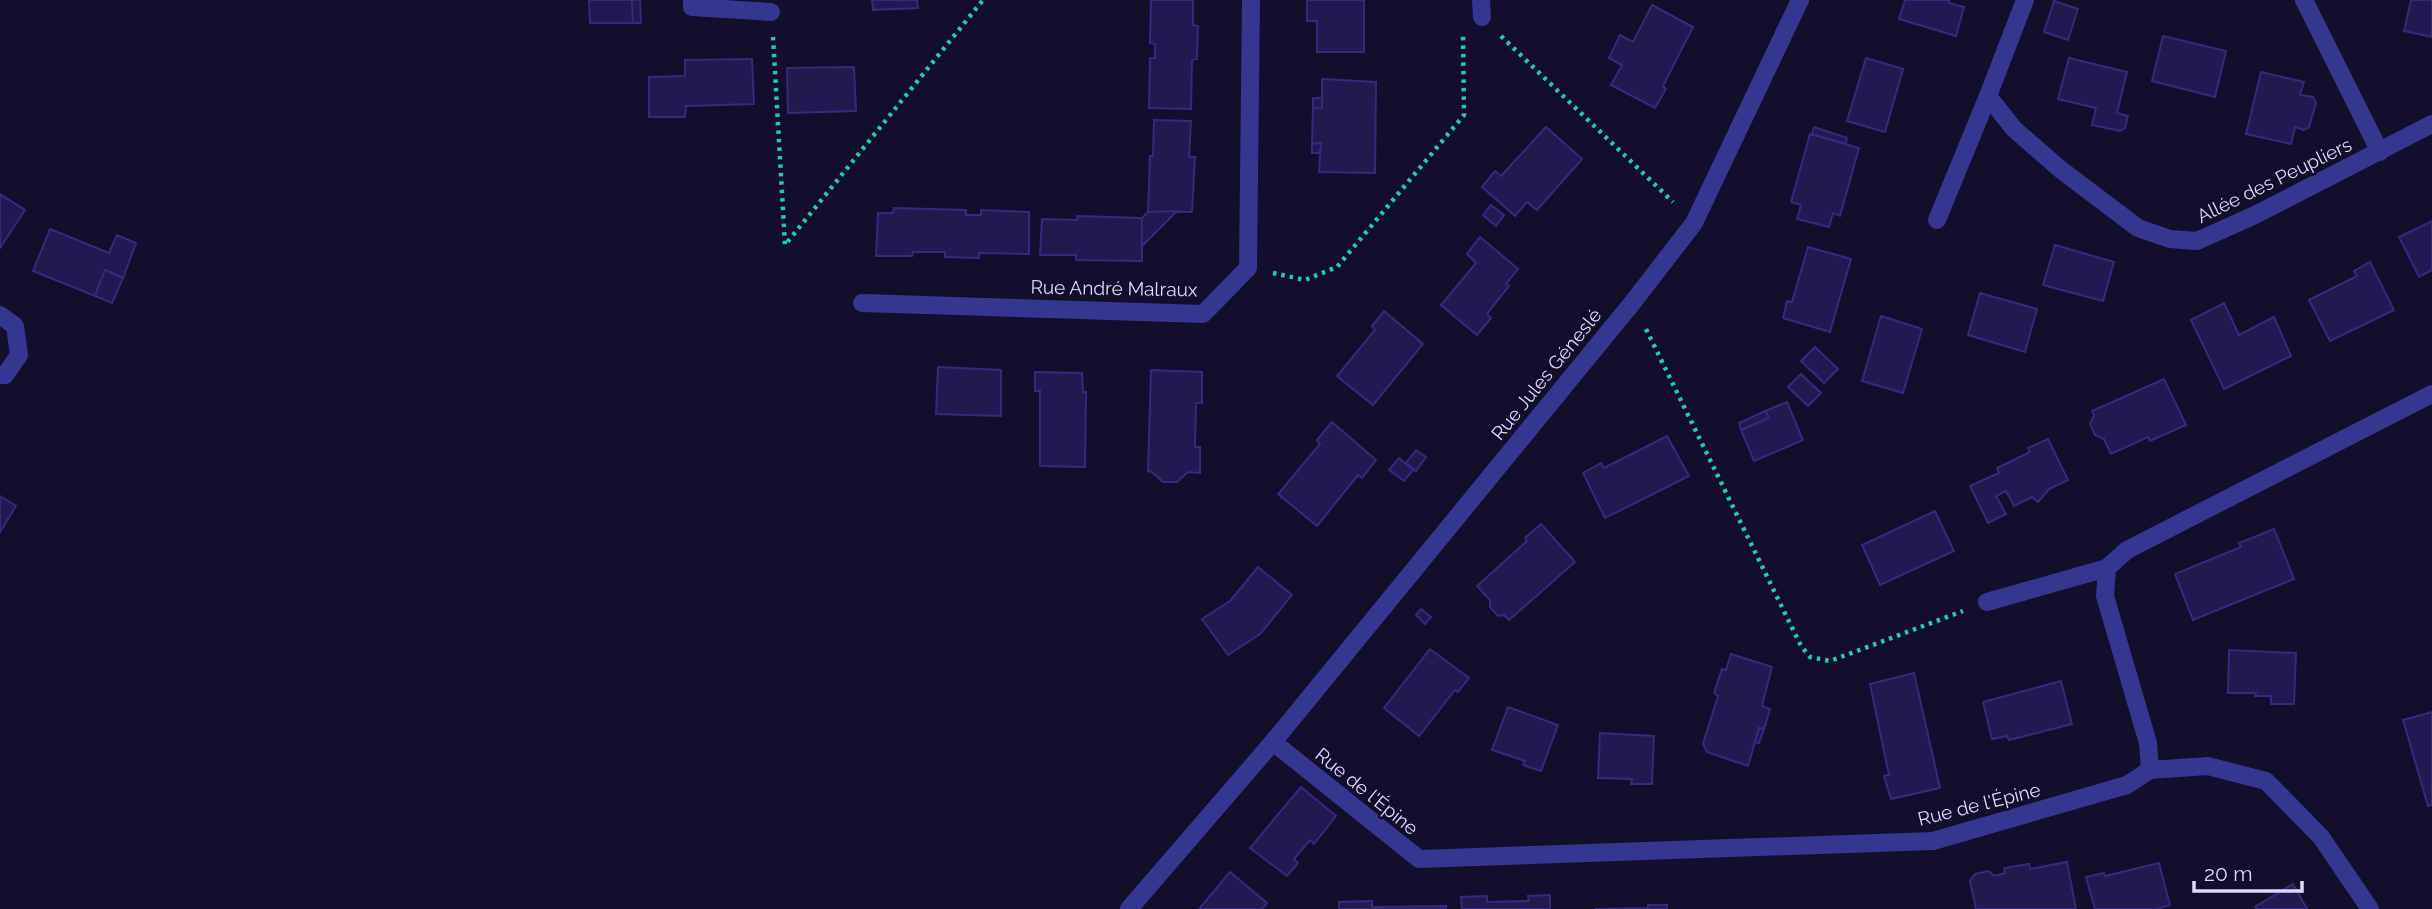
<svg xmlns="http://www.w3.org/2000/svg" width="2432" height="909" font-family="Raleway,sans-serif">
<rect width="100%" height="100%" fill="#120e2c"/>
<g fill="#21194f" stroke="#36297d" stroke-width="2">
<path d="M589 0H632L633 23H590Z"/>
<path d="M632 0H640L641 23H633Z"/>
<path d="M872 0H917L918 8 873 10Z"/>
<path d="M1151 0H1193V25L1198 26 1197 59 1192 60 1191 109 1149 108 1150 58H1155V44L1150 43Z"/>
<path d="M1307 0H1364V52H1317V21H1307Z"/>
<path d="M1905 0H1949V3L1964 7 1956 36 1899 19Z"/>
<path d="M2411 0H2432V37L2404 31Z"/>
<path d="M2054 1 2078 9 2068 40 2044 32Z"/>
<path d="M1652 5 1693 27 1663 86 1666 89 1655 108 1611 85 1622 65 1609 58 1620 35 1633 42Z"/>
<path d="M2163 36 2226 51 2215 97 2152 81Z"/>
<path d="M1866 58 1903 69 1885 132 1847 121Z"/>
<path d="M2069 58 2127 72 2117 113 2128 116 2125 128 2120 131 2092 125 2096 108 2058 99Z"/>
<path d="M752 59 754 104 686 106 685 117H649V77L685 76V60Z"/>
<path d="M854 67 856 111 788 113 787 68Z"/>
<path d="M2261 72 2304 82 2300 95 2313 97 2316 103 2309 127 2304 130 2295 127 2291 144 2246 134Z"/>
<path d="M1322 79 1376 82 1375 173 1319 172 1321 143 1312 144 1313 108H1322Z"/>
<rect x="1313" y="98" width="9" height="10"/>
<path d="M1154 120 1191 121 1189 157H1195L1192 212H1148L1150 156H1153Z"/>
<path d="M1546 127 1582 159 1537 210 1527 202 1515 216 1482 187 1495 171 1501 176Z"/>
<path d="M1814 127 1847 138 1846 144 1812 134Z"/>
<path d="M1810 134 1859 148 1840 216 1833 213 1829 227 1797 219 1801 205 1791 202Z"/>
<path d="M1321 143 1320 153H1312V144Z"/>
<path d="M0 194 25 210 0 248Z"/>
<path d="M1491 205 1504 215 1496 226 1483 215Z"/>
<path d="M894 208 966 210V215H981V210L1029 212V254L979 253V258L945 257V252H913L912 256H876L878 213H893Z"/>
<path d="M1177 211 1141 247 1142 218 1148 212Z"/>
<path d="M1077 216 1142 218V261L1076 260V255H1040L1042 219 1077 220Z"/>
<path d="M2432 221V270L2419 277 2399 237Z"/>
<path d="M50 229 109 253 117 235 136 243 123 278 105 270 95 296 33 271Z"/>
<path d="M1480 237 1518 269 1506 284 1509 286 1487 314 1491 318 1477 335 1441 305 1476 263 1467 254Z"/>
<path d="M2055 245 2114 262 2103 301 2043 285Z"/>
<path d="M1808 247 1851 259 1830 332 1783 318 1787 301 1792 302Z"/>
<path d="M2370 262 2394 310 2330 341 2309 300 2357 276 2354 271Z"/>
<path d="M105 270 123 278 112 303 95 296Z"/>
<path d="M1980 293 2037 309 2025 352 1968 335Z"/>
<path d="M2224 303 2239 335 2274 317 2291 356 2224 389 2191 320Z"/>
<path d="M1384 311 1423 344 1373 405 1337 376 1375 330 1372 326Z"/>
<path d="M1881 316 1922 329 1903 393 1862 381Z"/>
<path d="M1815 347 1838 369 1824 383 1801 361Z"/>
<path d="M938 367 1001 370V416L936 414Z"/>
<path d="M1151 370 1202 372V403H1196L1195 447H1200V473L1188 472 1177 482H1163L1152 472 1148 471Z"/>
<path d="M1035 372 1082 373 1083 392H1086L1085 467 1040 466V391H1035Z"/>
<path d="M1801 374 1821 393 1808 406 1788 387Z"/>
<path d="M2164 379 2186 425 2150 441 2148 437 2111 454 2104 439 2095 435 2090 424 2094 415 2092 411Z"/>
<path d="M1787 402 1803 440 1754 461 1741 430 1769 418 1765 411Z"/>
<path d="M1765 411 1769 418 1741 430 1739 423Z"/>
<path d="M1332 422 1376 460 1362 478 1358 475 1317 526 1278 494 1320 444 1317 440Z"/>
<path d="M1667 436 1689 476 1605 518 1583 473 1601 463 1604 468Z"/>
<path d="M2048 439 2068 480 2049 489 2038 502 2032 497 2014 506 2006 491 1996 496 2006 514 1988 523 1970 486 1999 473 1997 468 2030 452 2028 448Z"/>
<path d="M1416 450 1426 457 1416 471 1406 463Z"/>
<path d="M1399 458 1413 470 1404 481 1389 470Z"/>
<path d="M0 496 16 506 0 532Z"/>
<path d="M1935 511 1954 551 1880 585 1862 545Z"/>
<path d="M1541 524 1575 562 1509 620 1504 615 1498 616 1490 607V600L1477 586 1527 541 1525 538Z"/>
<path d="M2274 529 2294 579 2193 620 2175 574 2241 547 2239 543Z"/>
<path d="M1258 567 1292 595 1260 634 1228 655 1202 619 1230 601Z"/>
<path d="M1421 609 1431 617 1425 624 1416 615Z"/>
<path d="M1430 649 1469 678 1458 692 1455 690 1419 736 1384 708Z"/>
<path d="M2229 650 2296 653 2294 704H2271V696H2255L2256 693H2228Z"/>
<path d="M1731 654 1772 667 1762 706 1770 709 1764 729 1759 728 1748 766 1707 752 1703 744 1718 696 1714 693 1722 669 1726 670Z"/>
<path d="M1914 673 1940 788 1891 799 1884 776 1889 775 1870 684Z"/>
<path d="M2061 681 2072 724 2009 740 2007 736 1992 739 1983 702Z"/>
<path d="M1508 707 1558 725 1541 771 1523 765 1525 761 1492 750Z"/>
<path d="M2432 712V805L2428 806 2403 720Z"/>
<path d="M1759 728 1764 729 1759 743 1755 742Z"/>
<path d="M1600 733 1654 736 1652 784H1631L1632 779 1598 778Z"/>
<path d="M1301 787 1336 816 1314 844 1310 840 1294 859 1298 863 1287 876 1250 848Z"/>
<path d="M2067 862 2076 909H1976L1970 881 1975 874 1989 871 1994 876 2005 873 2004 868 2029 864 2030 869Z"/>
<path d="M2159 863 2170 905 2156 909H2095L2086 877 2104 873 2105 876Z"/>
<path d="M1230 872 1267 903 1262 909H1199Z"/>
<path d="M2293 884 2307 909H2257L2255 907Z"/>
<path d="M1550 895V909H1462L1461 897 1487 896V902L1529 901 1528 896Z"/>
<path d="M1372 901V907L1446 906V909H1339V902Z"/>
<path d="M1648 905H1667V909H1595L1648 908Z"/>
</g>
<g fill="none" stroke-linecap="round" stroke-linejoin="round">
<g stroke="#25c8b7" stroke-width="4.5" stroke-dasharray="3.5 5" stroke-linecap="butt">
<path d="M1501 36 1673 202"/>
<path d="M773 37 785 245 983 0"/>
<path d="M1273 273 1305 280 1337 267 1464 115 1463 36"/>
<path d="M1646 329 1801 646 1810 657 1830 661 1963 611"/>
</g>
<g stroke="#35368f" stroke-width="18">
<path d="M692 0V7L771 12"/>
<path d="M1481 0 1482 17"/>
<path d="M2025 0 1988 96 2014 129 2060 169 2138 228 2170 239 2197 241 2255 215 2432 124"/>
<path d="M2304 0 2380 152"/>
<path d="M1937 220 1988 96"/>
<path d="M862 303 1203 314 1248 268 1251 0"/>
<path d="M0 315 15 326 19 355 5 375H0"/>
<path d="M1987 602 2107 568"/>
<path d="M1273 742 1419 859 1933 841 2127 785 2150 770 2148 743 2105 596 2107 568 2127 550 2432 394"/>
<path d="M2150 770 2208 766 2266 781 2321 837 2370 909"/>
</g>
<path stroke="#35368f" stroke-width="18" d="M1129 909 1273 742 1633 302 1694 223 1800 0"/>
</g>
<g text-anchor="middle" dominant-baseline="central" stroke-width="5" stroke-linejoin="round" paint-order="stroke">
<g font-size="19" fill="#dcd9ff" stroke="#120e2c">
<text transform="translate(2274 180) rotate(-26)">Allée des Peupliers</text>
<text transform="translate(1114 288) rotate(1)">Rue André Malraux</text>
<text transform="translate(1546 374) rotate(-51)">Rue Jules Géneslé</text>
<text transform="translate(1367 791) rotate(39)">Rue de l'Épine</text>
<text transform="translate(1979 804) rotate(-14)">Rue de l'Épine</text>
</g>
</g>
<path d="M2194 881v10h108v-10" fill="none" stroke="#dcd9ff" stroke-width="3.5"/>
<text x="2204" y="881" font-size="21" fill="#dcd9ff" stroke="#120e2c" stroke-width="5" paint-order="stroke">20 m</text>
</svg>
